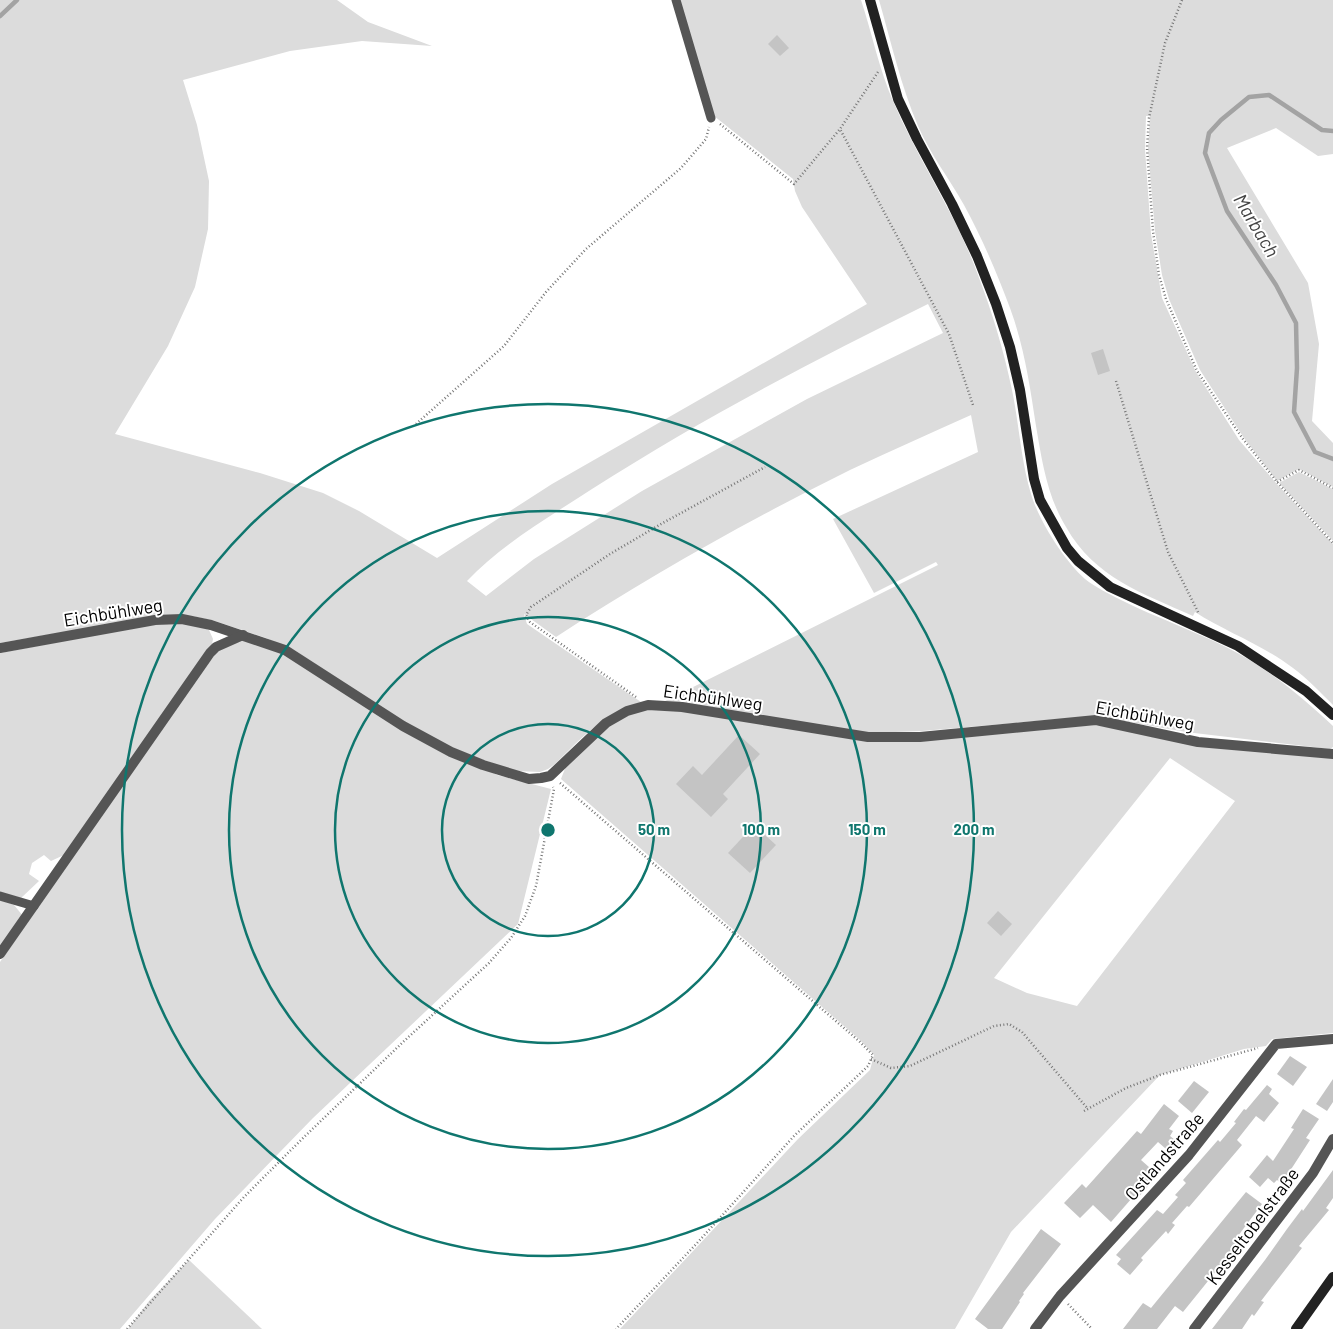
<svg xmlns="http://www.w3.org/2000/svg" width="1333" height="1329" font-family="Barlow,sans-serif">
<rect width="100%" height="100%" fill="#fff"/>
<g fill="#dcdcdc" fill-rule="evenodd">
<path d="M0 0H337L368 22 432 46 362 41 290 51 183 80 197 125 209 181 208 229 195 287 168 346 115 434 260 473 323 493 359 511 437 558 552 484 867 304 802 207 795 191 793 179 714 116 679 0H861C872 33 879 69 893 101 918 160 956 214 978 275 992 312 1004 351 1012 390 1019 424 1021 460 1031 494 1039 521 1064 560 1085 579 1095 587 1109 594 1121 600 1155 617 1192 630 1226 647 1266 667 1301 696 1333 726V747L1330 749 1186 732 1095 716 922 731 868 733 663 702 938 565 936 562 874 593 833 519 978 452 971 415C931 433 890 451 850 470 749 520 651 575 556 637L524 614 527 624 641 702C602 714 583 737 555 764L548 769 540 772 515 771 452 749 405 723 294 650 266 638 215 621 192 616H156L0 643ZM928 304 943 333 807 399 642 491 534 559 486 596 467 581C502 544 549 517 592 489 700 420 814 360 928 304Z"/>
<path d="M879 0H1333V154L1318 156 1276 128 1227 148 1308 283 1319 344 1312 421 1333 443V487L1299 469 1277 481 1244 438 1200 370 1169 299 1162 275 1155 231 1148 149 1150 116H1146L1145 149 1151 234 1162 298 1196 372 1239 440 1276 483 1333 544V705C1320 692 1307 678 1293 668 1263 645 1226 632 1195 612L1193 616C1142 593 1095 578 1066 527 1047 496 1042 461 1036 426 1030 386 1024 346 1010 308 997 273 982 238 964 205 949 178 930 154 918 126 901 86 891 42 879 0Z"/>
<path d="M1299 472 1333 489V541L1279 483Z"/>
<path d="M175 623 197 625 209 630 213 639 212 644 64 855 51 861 44 855 32 863 29 874 39 881 21 898 0 892V653L143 626Z"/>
<path d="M243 640 273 648 497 775 551 789 518 924 313 1118 215 1219 120 1329H0V962L202 671C217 653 219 646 243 640Z"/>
<path d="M646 709 682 711 865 741 1094 725 1333 758V1033L1272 1039 1266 1046 1244 1049 1160 1075 1011 1232 955 1329H620L798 1139 870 1070 874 1055 860 1040 561 779 566 766 608 725 627 715ZM1170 758 1235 801 1077 1006 1027 993 994 978Z"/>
<path d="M0 899 14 905 23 916 0 947Z"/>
<path d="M189 1260 262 1329H128L149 1301Z"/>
</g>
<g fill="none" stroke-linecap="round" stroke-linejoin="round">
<g stroke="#a3a3a3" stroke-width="4.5">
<path d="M0 16 17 0"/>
<path d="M1333 131 1322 130 1269 95 1249 97 1221 120 1209 133 1205 153 1227 211 1276 285 1296 323 1297 368 1294 412 1315 452 1333 459"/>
</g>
</g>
<g fill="#c4c4c4">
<path d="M777 35 789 48 780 56 768 44Z"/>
<path d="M1103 349 1110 371 1098 375 1091 353Z"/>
<path d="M739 735 760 754 723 794 728 799 711 817 676 784 693 766 702 775Z"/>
<path d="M754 825 776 845 750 873 728 853Z"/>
<path d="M998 911 1012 924 1001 936 987 923Z"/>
<path d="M1290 1056 1307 1067 1293 1086 1277 1074Z"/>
<path d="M1333 1079V1102L1327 1111 1316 1104Z"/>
<path d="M1194 1081 1209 1092 1192 1113 1178 1101Z"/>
<path d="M1267 1085 1272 1089 1269 1094 1279 1103 1264 1122 1256 1116 1237 1140 1242 1145 1189 1207 1187 1206 1172 1223 1175 1225 1168 1234 1166 1231 1141 1258 1143 1260 1130 1275 1117 1264 1121 1259 1116 1255 1157 1210 1163 1214 1178 1197 1175 1195 1186 1183 1183 1180 1218 1140 1220 1142 1236 1123 1234 1122 1244 1109 1246 1110Z"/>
<path d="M1164 1104 1179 1116 1169 1129 1173 1131 1170 1136 1181 1145 1173 1155 1158 1142 1141 1160 1158 1175 1135 1201 1132 1198 1111 1222 1093 1205 1080 1218 1064 1203 1082 1184 1086 1188 1137 1131 1141 1134Z"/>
<path d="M1303 1109 1319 1119 1306 1138 1310 1140 1288 1174 1281 1183 1277 1180 1274 1183 1268 1178 1260 1187 1249 1177 1267 1155 1273 1161 1294 1129 1291 1128Z"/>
<path d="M1333 1170V1198L1326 1208 1329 1210 1299 1246 1302 1248 1261 1301 1264 1302 1254 1316 1252 1314 1242 1329H1212L1265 1260 1287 1229 1302 1209 1303 1211Z"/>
<path d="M1246 1192 1262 1204 1238 1236 1242 1239 1183 1312 1175 1306 1157 1329H1123L1143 1303 1151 1308Z"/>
<path d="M1041 1229 1061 1244 1023 1293 1024 1294 1019 1301 1020 1302 1002 1329H988L975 1319Z"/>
</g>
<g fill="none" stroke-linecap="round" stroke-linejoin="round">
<g stroke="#777" stroke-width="2.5" stroke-dasharray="1 2.5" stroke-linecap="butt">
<path d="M1182 0 1165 43 1149 118 1147 148 1153 231 1159 275 1166 299 1197 371 1243 439 1277 482 1333 543"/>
<path d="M878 72 840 129 949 334 973 405"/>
<path d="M720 124 794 184 840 129"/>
<path d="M1116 381 1168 552 1199 614"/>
<path d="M416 424 504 346 546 292 586 249 681 168 706 139 709 127"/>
<path d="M1277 482 1299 470 1333 488"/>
<path d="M636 697 530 622 526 615 531 607 610 554 661 524 765 467"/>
<path d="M560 783 859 1041 873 1055 868 1066 794 1136 699 1241 616 1329"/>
<path d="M871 1059 891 1068 910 1066 994 1026 1009 1024 1022 1032 1088 1109"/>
<path d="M1084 1111 1126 1088 1160 1075 1258 1048"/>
<path d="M1068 1304 1092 1329"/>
<path d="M127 1329 244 1197 301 1140 402 1043 489 963 511 938 525 916 536 886 554 789 553 787"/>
</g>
<g stroke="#555" stroke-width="9">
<path d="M676 0 711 118"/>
<path d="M0 896 34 906"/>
</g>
<g stroke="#555" stroke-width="10">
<path d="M0 648 155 620 182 619 211 625 285 650 403 726 451 752 483 765 529 779 541 778 550 776 606 723 627 711 648 705 682 707 868 737H920L1096 720 1198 742 1333 754"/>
<path d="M0 954 210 653 216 647 243 635"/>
<path d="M1035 1329 1060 1296 1189 1155 1276 1044 1333 1039"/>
<path d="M1194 1329 1313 1173 1333 1139"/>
</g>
<g stroke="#222" stroke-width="10">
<path d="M870 0 898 99 917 139 952 204 977 256 996 304 1010 347 1020 390 1034 479 1040 500 1067 548 1078 561 1110 587 1238 646 1306 691 1333 715"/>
<path d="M1296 1329 1333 1277"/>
</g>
</g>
<g fill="none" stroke="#0f766e" stroke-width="2.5">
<circle cx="548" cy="830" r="106"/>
<circle cx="548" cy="830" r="213"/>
<circle cx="548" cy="830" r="319"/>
<circle cx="548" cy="830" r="426"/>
</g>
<g text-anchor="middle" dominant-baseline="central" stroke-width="4" stroke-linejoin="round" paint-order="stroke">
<g font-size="18" fill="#000" stroke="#fff">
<text transform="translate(113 612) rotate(-9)">Eichbühlweg</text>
<text transform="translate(713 697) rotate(8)">Eichbühlweg</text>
<text transform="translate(1145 715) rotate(10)">Eichbühlweg</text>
<text transform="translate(1164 1156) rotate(-49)">Ostlandstraße</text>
<text transform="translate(1252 1226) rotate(-53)">Kesseltobelstraße</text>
</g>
<g font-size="19" font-style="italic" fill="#444" stroke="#fff">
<text transform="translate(1257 225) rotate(59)">Marbach</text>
</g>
</g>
<circle cx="548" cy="830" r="8" fill="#0f766e" stroke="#fff" stroke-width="2.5"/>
<g font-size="15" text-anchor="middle" font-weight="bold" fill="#0f766e" stroke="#fff" stroke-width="4" stroke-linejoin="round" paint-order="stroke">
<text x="654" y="835">50 m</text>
<text x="761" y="835">100 m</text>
<text x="867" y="835">150 m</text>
<text x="974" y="835">200 m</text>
</g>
</svg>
